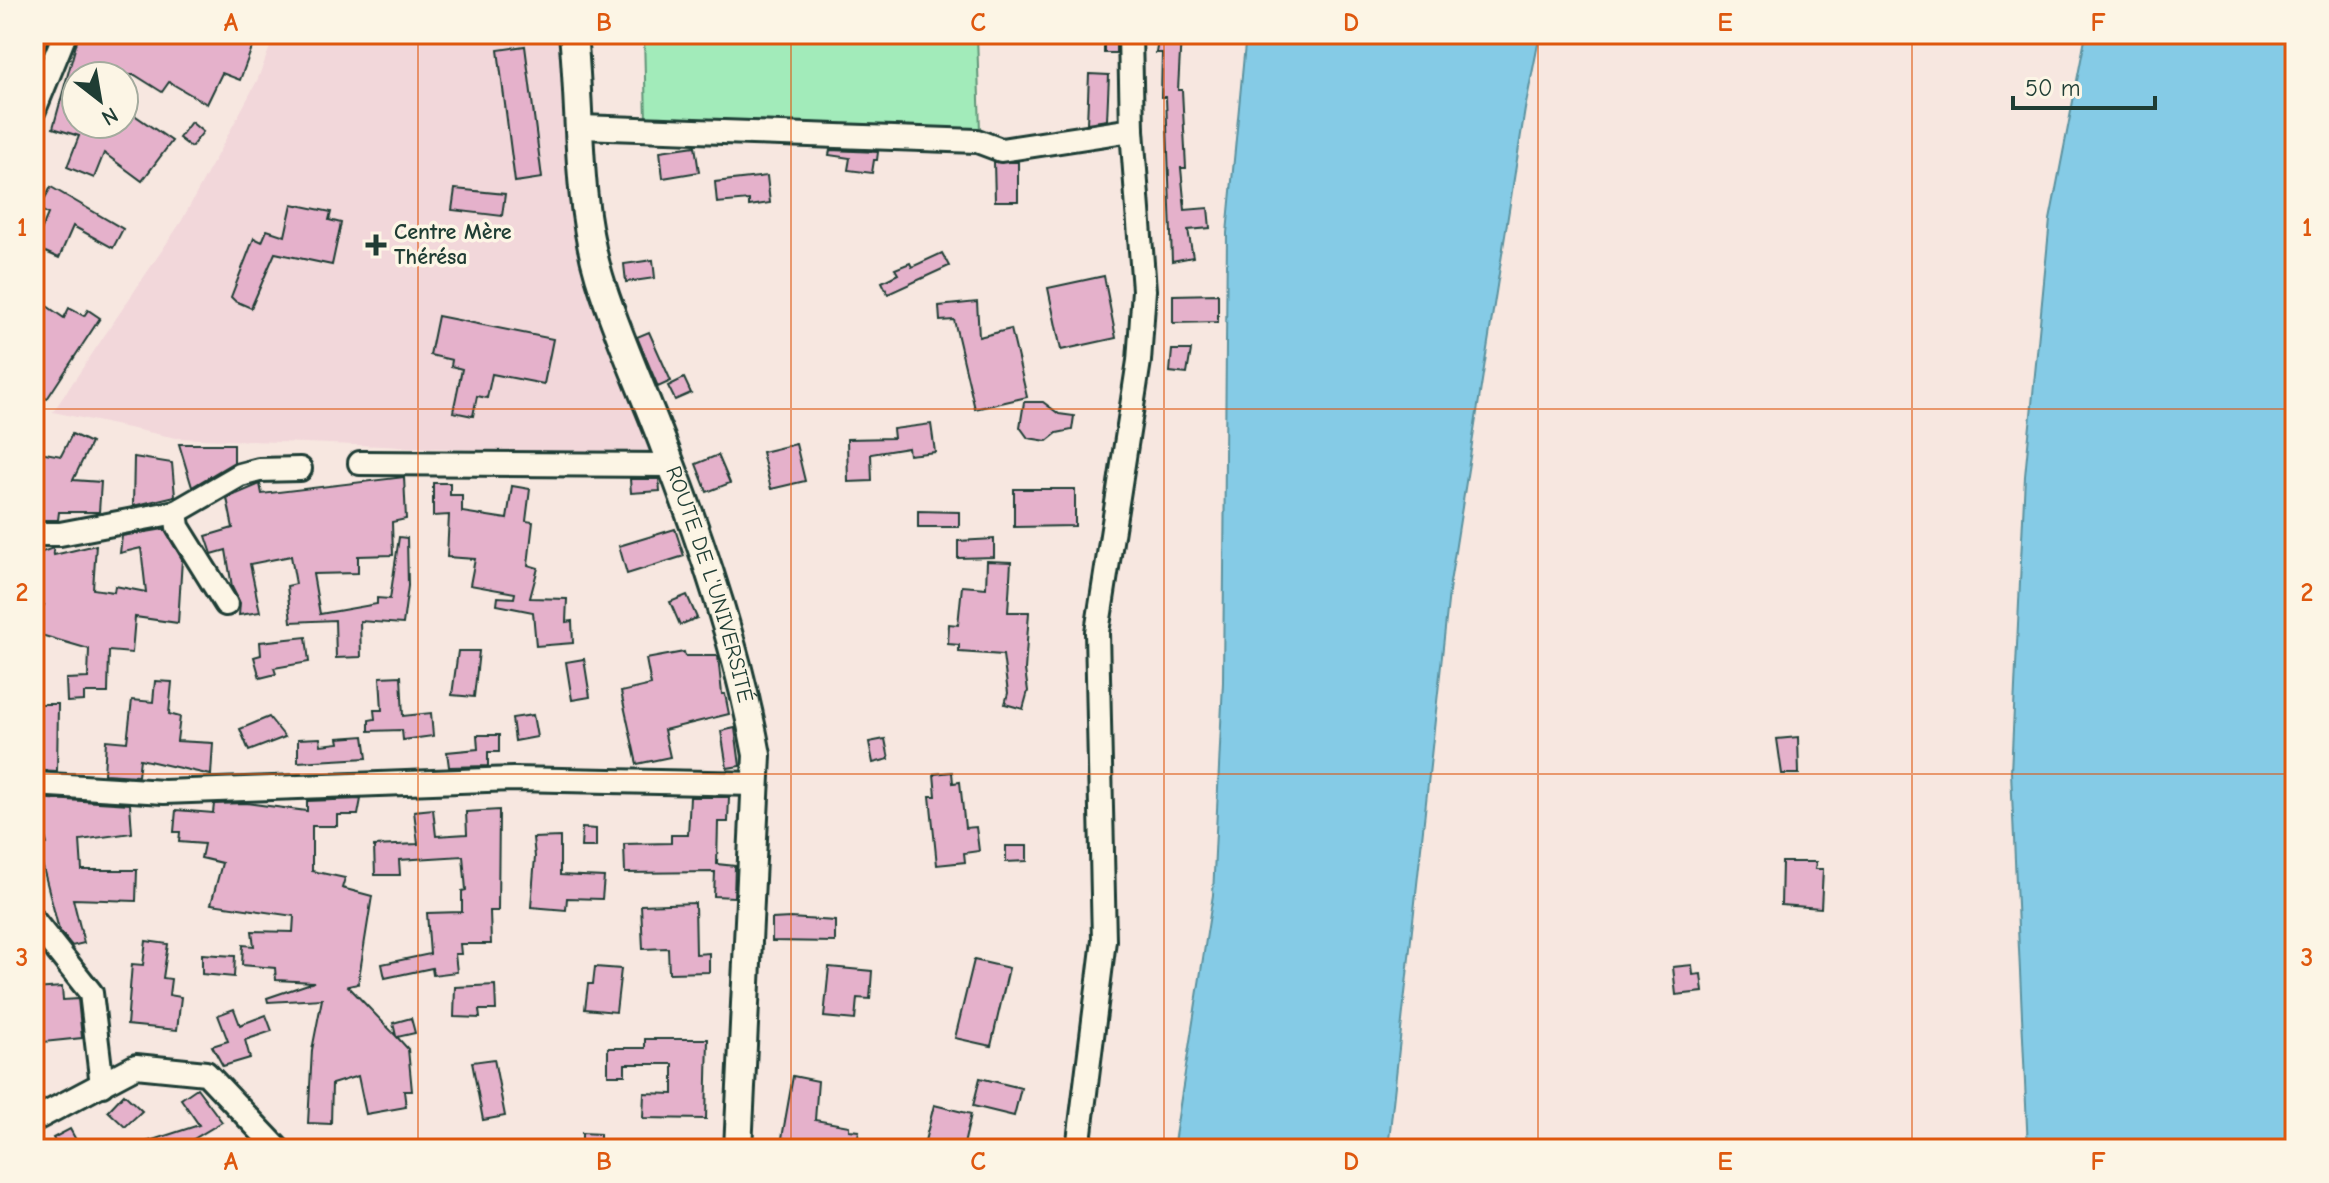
<svg xmlns="http://www.w3.org/2000/svg" width="2329" height="1183" font-family="'Comic Neue',sans-serif">
<rect width="100%" height="100%" fill="#f7e7e0"/>
<filter id="ink" filterUnits="userSpaceOnUse"><feTurbulence type="fractalNoise" baseFrequency=".0125" numOctaves="2"/><feDisplacementMap in="SourceGraphic" scale="16" xChannelSelector="R" yChannelSelector="G"/><feConvolveMatrix kernelMatrix="1 2 1 2 8 2 1 2 1" color-interpolation-filters="sRGB"/></filter>
<g filter="url(#ink)">
<path fill="#f2d7da" d="M275 34H559L564 42 590 268 666 457 176 438 53 412 181 222 257 81Z"/>
<path fill="#a2ebba" stroke="#609477" stroke-width="2" d="M644 34H977L980 132 646 122Z"/>
<g fill="#85cbe6" stroke="#5c929f" stroke-width="2">
<path d="M1246 34H1540L1525 109 1450 583 1388 1149H1173L1213 895 1223 682 1227 233Z"/>
<path d="M2086 34H2295V1149H2028L2011 772 2025 476 2050 220Z"/>
</g>
<g fill="#e5b1cb" stroke="#1f3d34" stroke-width="2">
<path d="M34 34H50L41 56 34 53Z"/>
<path d="M79 34H257L240 80 222 73 207 104 169 82 162 92 135 75 76 76V124H124V108L172 141 142 181 104 153 94 178 67 167 79 136 53 128Z"/>
<rect x="1104" y="34" width="12" height="19"/>
<path d="M1159 34H1181L1178 90H1182L1186 168H1181L1185 210 1208 208 1210 228 1188 230 1193 257 1172 261 1166 97H1161L1162 53H1156Z"/>
<path d="M525 46 542 178 515 182 498 50Z"/>
<path d="M1089 74 1109 75 1107 120 1087 123Z"/>
<path d="M191 122 203 132 191 147 179 138Z"/>
<path d="M695 146 699 172 663 178 660 151Z"/>
<path d="M830 150 878 152 877 160H874L872 173 848 170 850 158 829 155Z"/>
<path d="M994 162H1018V201H995Z"/>
<path d="M767 176 770 203 749 206V200L717 203 715 182Z"/>
<path d="M51 187 123 229 113 248 73 226 59 258 34 247 48 214 39 209Z"/>
<path d="M455 189 505 194 502 216 452 210Z"/>
<path d="M292 204 331 212 329 220 341 223 332 265 275 253 251 308 235 301 231 297 254 238 262 242 267 230 285 236Z"/>
<path d="M942 253 949 266 888 294 882 282 898 274 895 269 910 263 912 267Z"/>
<path d="M653 260 655 278 626 282 624 264Z"/>
<path d="M1104 276 1116 338 1061 350 1048 288Z"/>
<path d="M1218 294V322L1173 323V295Z"/>
<path d="M34 297 64 318 69 308 84 316 88 310 100 318 47 399 34 391V377L41 365 34 360 40 352 34 348Z"/>
<path d="M977 302 979 337 1011 329 1027 397 975 409 954 320 940 321 939 306Z"/>
<path d="M438 316 553 339 544 384 492 374 487 398 477 396 473 416 453 412 462 369 451 366 452 360 430 355Z"/>
<path d="M649 332 671 381 658 387 637 337Z"/>
<path d="M1172 350H1191L1187 374 1170 372Z"/>
<path d="M684 378 691 393 675 400 668 386Z"/>
<path d="M1024 402H1043L1059 414 1074 416 1072 430 1057 433 1047 441 1028 438 1020 427Z"/>
<path d="M931 424 935 452 909 455 908 448 871 454 872 481 848 482 847 439 894 438 893 429Z"/>
<path d="M72 434 91 443 73 480 101 482 99 512H59L58 520H34V451L61 456Z"/>
<path d="M179 444H234V462L192 487Z"/>
<path d="M796 444 805 481 771 489 762 452Z"/>
<path d="M718 455 730 483 707 492 696 464Z"/>
<path d="M134 457 172 463 175 496 133 506Z"/>
<path d="M404 477 406 519 392 522 393 555 358 556V573L313 574 320 614 377 604V598L390 599 399 537 407 538 408 586 403 624 360 621 361 657 336 658 335 620 291 622 287 586 296 584 291 556 250 564 260 612 239 615 240 603 232 587 226 550 212 554 206 536 233 528 227 498 260 484 262 494Z"/>
<path d="M630 479H659L660 491 631 493Z"/>
<path d="M433 483H450V495H462V512L507 519 512 486 530 489 526 521 533 522 528 565 538 568 530 598 567 599 566 622 572 621 573 643 536 646 533 612 497 605 498 597 514 598 515 593 470 585 475 559 447 557 449 515 433 516Z"/>
<path d="M1014 489H1075V526L1014 527Z"/>
<path d="M918 511 959 512V527H918Z"/>
<path d="M164 529 182 559 178 623 135 617 132 653 109 651 108 693H84V701L67 702 66 679 88 678 89 649 34 633V623L44 605 34 601V555L53 548 54 555 96 545 93 589 114 592 115 586 146 592 141 548 120 553 122 536Z"/>
<path d="M675 529 684 556 627 574 619 546Z"/>
<path d="M994 539V557L958 558V541Z"/>
<path d="M987 561 1011 562 1008 612H1029L1025 670 1028 691 1023 709 1005 704 1008 693 1003 655 959 652V645L948 644 949 624 958 625 962 586 986 588Z"/>
<path d="M687 595 697 618 680 625 670 602Z"/>
<path d="M306 637 309 662 274 668 276 674 260 678 254 657 261 655 260 642Z"/>
<path d="M458 651H479L474 697 452 695Z"/>
<path d="M684 652 685 656H718L722 694H725L729 714 664 730 670 757 637 764 621 692 651 685 646 659Z"/>
<path d="M584 659 590 697 572 700 566 662Z"/>
<path d="M401 676 403 716 431 713 433 736 403 740 402 730 369 731V720L375 719 374 710H382L380 677Z"/>
<path d="M155 681 172 682 169 714 180 717 177 741 213 743 211 775 140 759 138 776 104 774 106 740 127 742 132 700 153 702Z"/>
<path d="M36 704H58L57 771 37 770Z"/>
<path d="M533 715 537 737 515 741 512 718Z"/>
<path d="M269 717 285 737 249 751 240 729Z"/>
<path d="M735 728 740 766 727 768 721 731Z"/>
<path d="M477 735H499V752H488V766L449 767 447 752 478 749Z"/>
<path d="M364 736 367 758 298 762V739L320 738 321 745 339 743 338 738Z"/>
<path d="M1798 737 1799 774H1782L1777 739Z"/>
<path d="M885 739 889 759 873 763 869 742Z"/>
<path d="M952 772 953 783 960 782 965 828 976 827 979 851 964 853 965 862 937 865 930 796H936L934 774Z"/>
<path d="M690 797H729L728 822H718L717 864 735 866 734 897 714 896 715 872 625 873 624 844 671 843V835H688Z"/>
<path d="M34 798 130 804 132 833 80 840 82 870H137L136 901 73 899 84 943 72 946 59 930 38 848 47 844Z"/>
<path d="M361 799 358 815H337V826H312V871L345 878 342 888 372 896 358 984 348 986 396 1036 393 1023 411 1018 415 1033 397 1037 408 1049 412 1091H404L406 1107 366 1114 358 1076 332 1084 331 1124 308 1123 312 1050 322 999 268 1002 267 998 314 982 276 980 275 968 242 965 243 945 254 946 252 931 293 932 294 916 211 904 222 863 201 858 204 844 179 842 180 832H174L176 810 213 813 214 804 246 803 307 811V801Z"/>
<path d="M433 809 436 836 467 834 466 812 499 810 498 911H490L491 944H460L461 954H455L457 972 433 975 432 968 385 978 382 964 430 954 427 913 462 912V891L466 890 463 856 399 860 400 875H375L374 846 418 844 414 811Z"/>
<path d="M582 828 596 829V847H581Z"/>
<path d="M560 837V875L604 877 602 899 567 898 566 910 531 907 535 857 533 838Z"/>
<path d="M1006 846H1027V861L1006 862Z"/>
<path d="M1782 862H1816L1815 869H1823L1821 908 1781 905Z"/>
<path d="M695 903 696 954 709 953V972L669 973 668 948 643 949 641 905Z"/>
<path d="M790 918 835 921V942L772 941V919Z"/>
<path d="M146 941 168 944 163 978 171 979 169 995 181 997 177 1030 127 1025 132 964 143 965Z"/>
<path d="M202 954 235 956 234 977 202 974Z"/>
<path d="M974 960 1009 968 991 1046 955 1038Z"/>
<path d="M1692 965 1693 975 1701 974 1703 992 1676 995 1673 967Z"/>
<path d="M595 967 621 969 616 1012 585 1009 588 984H593Z"/>
<path d="M829 967 872 971 870 999 857 998 855 1020 824 1017Z"/>
<path d="M495 985 496 1010H479L480 1018 454 1017 455 987Z"/>
<path d="M62 987 63 1000 78 999 82 1038 34 1043V989Z"/>
<path d="M234 1009 240 1025 266 1015 272 1031 245 1040 250 1058 223 1066 212 1046 228 1041 218 1015Z"/>
<path d="M645 1039H708L706 1119 643 1118 644 1093 673 1094V1064H625V1075H608V1048H645Z"/>
<path d="M494 1059 505 1116 483 1120 472 1062Z"/>
<path d="M793 1076 818 1081 815 1120 849 1126V1130L859 1131 856 1149H827L782 1138Z"/>
<path d="M980 1078 1021 1088 1014 1116 973 1106Z"/>
<path d="M197 1088 222 1122 184 1145 186 1149H135L134 1146 199 1125 181 1099Z"/>
<path d="M124 1094 142 1111 125 1127 108 1111Z"/>
<path d="M934 1105 971 1114 963 1149H923Z"/>
<path d="M70 1129 81 1149H59L53 1138Z"/>
<path d="M582 1133 600 1134V1149H582Z"/>
</g>
<g fill="none" stroke-linecap="round" stroke-linejoin="round">
<defs>
<g id="minor">
<path d="M34 110 65 34"/>
<path d="M581 127 977 141 1001 150 1132 130"/>
<path d="M360 463 672 465"/>
<path d="M176 512 178 527 226 604"/>
<path d="M34 534H60L176 512 240 475 259 470 300 469"/>
<path d="M34 784 164 792 513 779 756 784"/>
<path d="M34 921 91 993 102 1085"/>
<path d="M34 1120 136 1066 206 1073 278 1149"/>
<path d="M1078 1149 1104 940 1097 632 1139 361 1144 290 1132 130 1130 34"/>
</g>
<g id="tertiary">
<path id="s1" d="M573 34C581 113 576 199 599 276 616 333 643 390 664 446 703 545 738 650 757 755L738 1149"/>
</g>
</defs>
<use href="#minor" stroke="#1f3d34" stroke-width="28"/>
<use href="#tertiary" stroke="#1f3d34" stroke-width="32"/>
<use href="#minor" stroke="#fcf5e5" stroke-width="22"/>
<use href="#tertiary" stroke="#fcf5e5" stroke-width="26"/>
</g>
</g>
<path fill="none" stroke="#de580e" stroke-width="2" stroke-opacity="0.55" d="M418 34V1149M791 34V1149M1164 34V1149M1538 34V1149M1912 34V1149M34 409H2295M34 774H2295"/>
<path fill="#1f3d34" stroke="#fcf5e5" stroke-width="3" d="M372 233h8v8h8v8h-8v8h-8v-8h-8v-8h8z"/>
<g text-anchor="middle" dominant-baseline="central" stroke-width="7" stroke-linejoin="round" paint-order="stroke">
<g font-size="22" font-weight="bold" fill="#1f3d34" stroke="#fcf5e5" text-anchor="start">
<text x="394" y="232">Centre Mère<tspan x="394" dy="25">Thérésa</tspan></text>
</g>
<g font-size="22" fill="#1f3d34" stroke="#fcf5e5">
<text stroke="none"><textPath href="#s1" startOffset="572">ROUTE DE L'UNIVERSITÉ</textPath></text>
</g>
</g>
<rect width="2329" height="1183" fill="none" stroke="#fcf5e5" stroke-width="88"/>
<g transform="translate(100 100) rotate(149)"><circle r="38" fill="#fcf5e5" stroke="#a4ab9e" stroke-width="2"/>
<path d="M0-6L14 30L0 20L-14 30Z" fill="#1f3d34"/>
<text y="-12" font-size="22" font-weight="bold" text-anchor="middle" fill="#1f3d34">N</text>
</g>
<path d="M2013 96v12h142v-12" fill="none" stroke="#1f3d34" stroke-width="4"/>
<text x="2025" y="96" font-size="24" fill="#1f3d34" stroke="#fcf5e5" stroke-width="6" paint-order="stroke">50 m</text>
<rect x="44" y="44" width="2241" height="1095" fill="none" stroke="#de580e" stroke-width="3"/>
<g font-size="26" text-anchor="middle" font-weight="bold" fill="#de580e">
<text x="231" y="31">A</text>
<text x="604" y="31">B</text>
<text x="978" y="31">C</text>
<text x="1351" y="31">D</text>
<text x="1725" y="31">E</text>
<text x="2098" y="31">F</text>
<text x="22" y="236">1</text>
<text x="2307" y="236">1</text>
<text x="22" y="601">2</text>
<text x="2307" y="601">2</text>
<text x="22" y="966">3</text>
<text x="2307" y="966">3</text>
<text x="231" y="1170">A</text>
<text x="604" y="1170">B</text>
<text x="978" y="1170">C</text>
<text x="1351" y="1170">D</text>
<text x="1725" y="1170">E</text>
<text x="2098" y="1170">F</text>
</g>
</svg>
